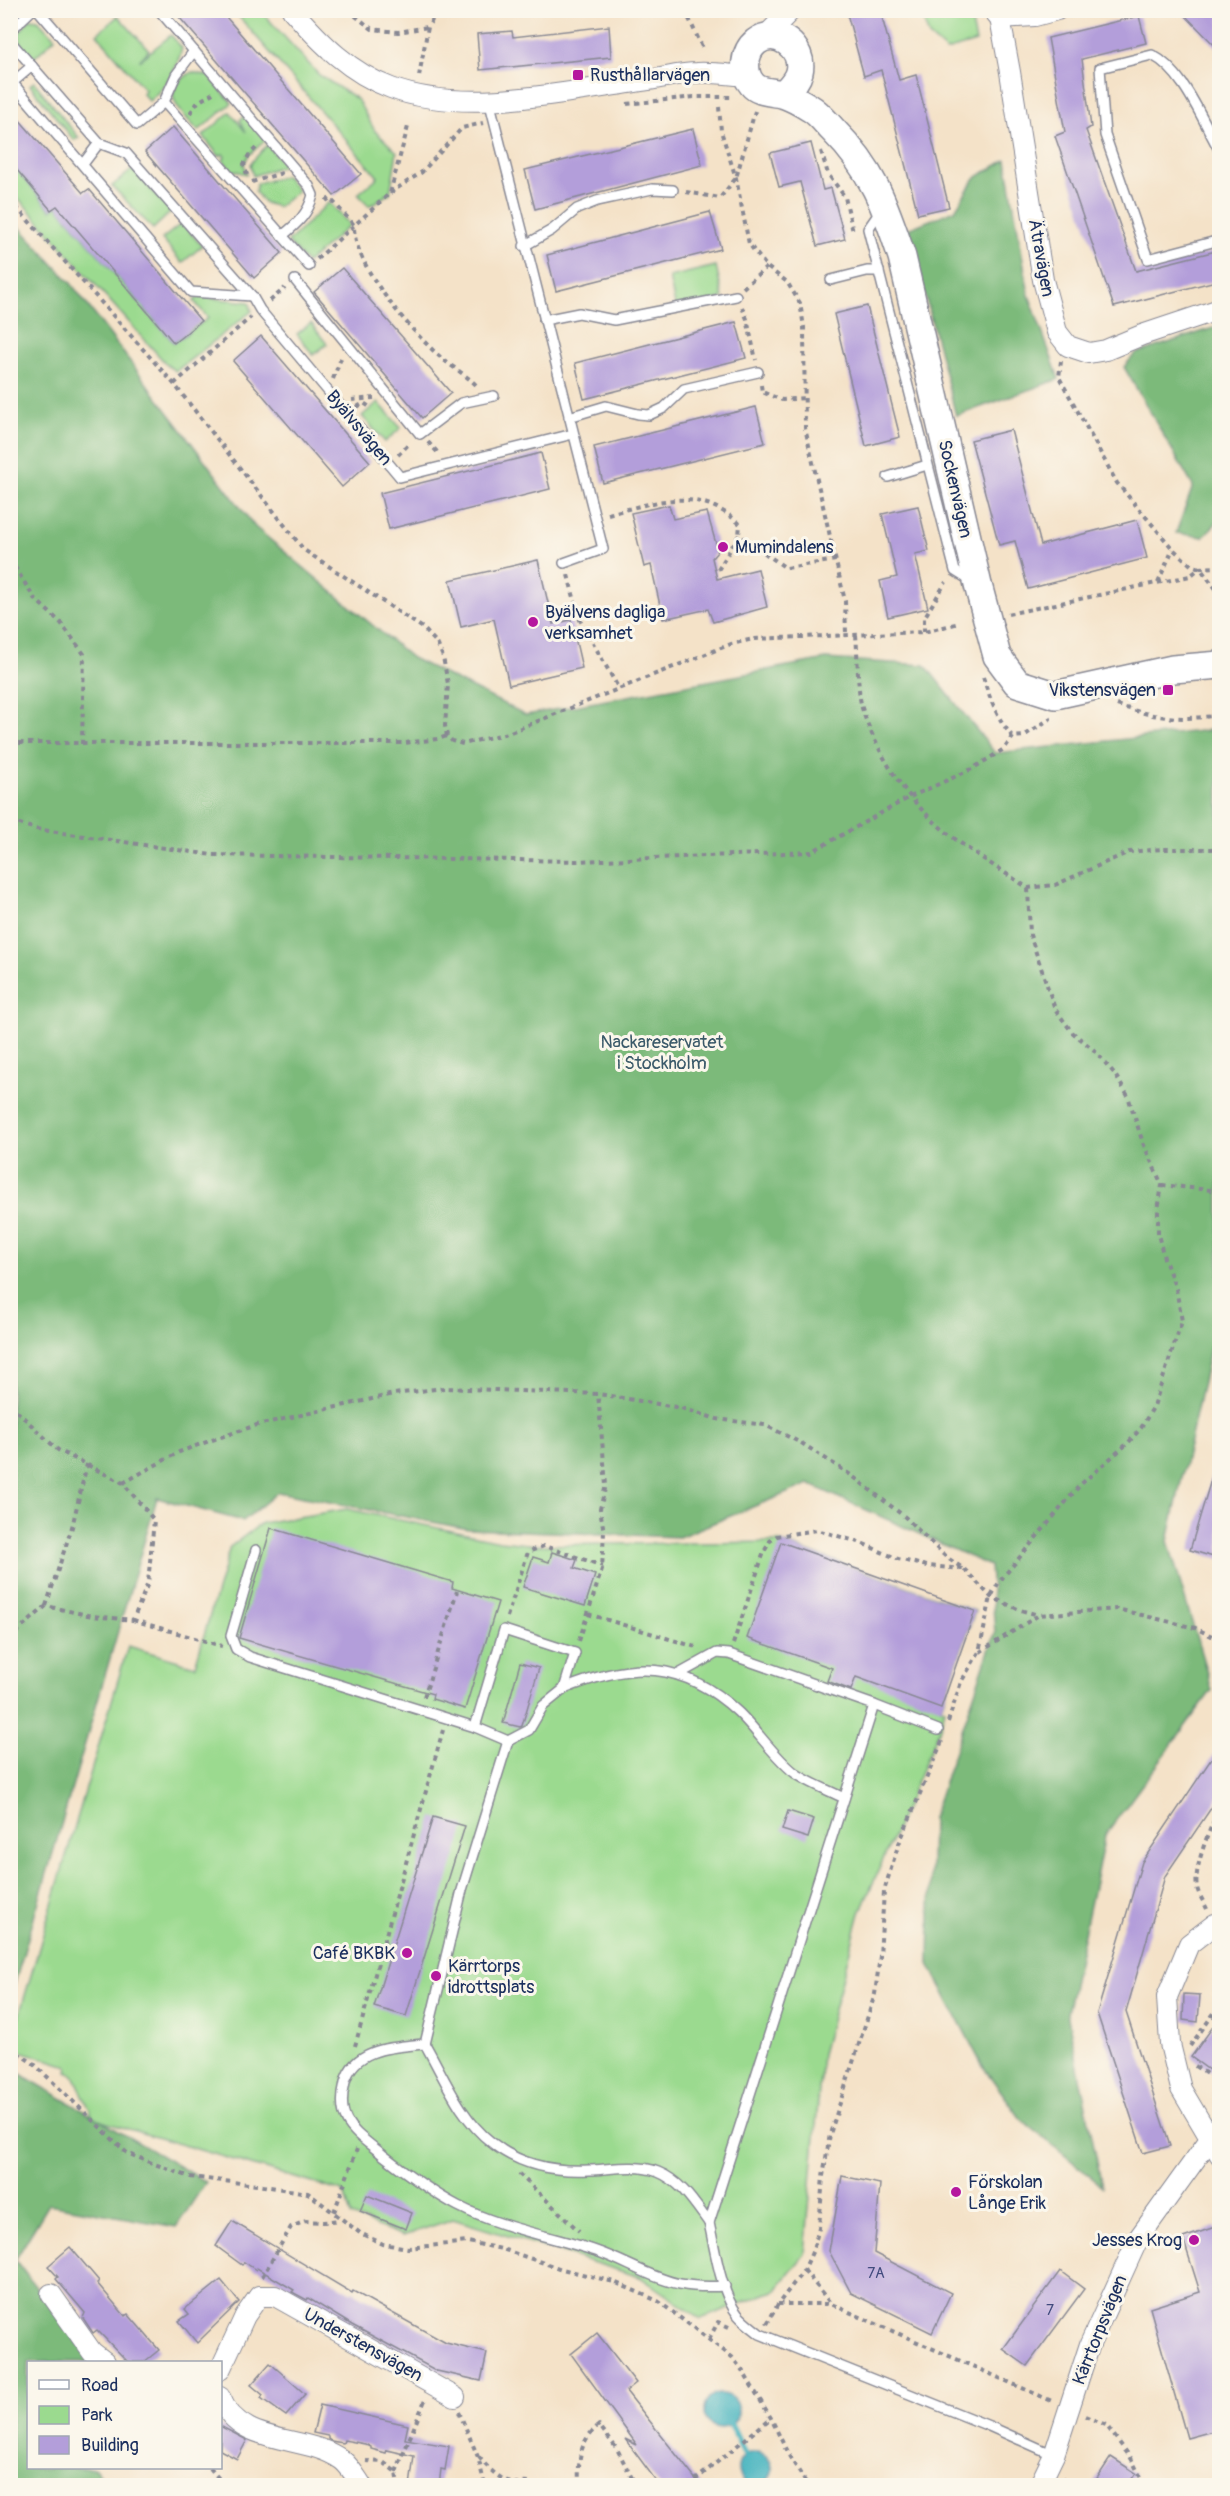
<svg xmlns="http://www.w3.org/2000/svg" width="1230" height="2496" font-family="Pangolin,sans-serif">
<rect width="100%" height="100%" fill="#fbf7ec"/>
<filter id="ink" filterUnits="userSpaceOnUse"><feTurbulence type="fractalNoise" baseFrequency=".0167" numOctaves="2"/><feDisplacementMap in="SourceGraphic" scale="12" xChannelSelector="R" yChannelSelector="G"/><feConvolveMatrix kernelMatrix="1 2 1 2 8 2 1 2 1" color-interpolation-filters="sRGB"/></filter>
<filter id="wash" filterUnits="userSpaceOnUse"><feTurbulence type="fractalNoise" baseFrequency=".008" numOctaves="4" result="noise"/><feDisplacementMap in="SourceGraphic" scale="24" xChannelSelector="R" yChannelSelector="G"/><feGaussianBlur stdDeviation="1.35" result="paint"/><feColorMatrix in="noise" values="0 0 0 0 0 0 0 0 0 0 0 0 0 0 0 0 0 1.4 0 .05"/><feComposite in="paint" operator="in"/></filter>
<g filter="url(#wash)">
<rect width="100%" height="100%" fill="#f4e2c8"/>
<g fill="#9bda8f" stroke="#5b8476" stroke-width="1.5">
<path d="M234 11H261L319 75 357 99 375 131 397 152 390 193 369 206 358 194 378 177Z"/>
<path d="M920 11H951L959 21 971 18 976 42 946 51 929 36Z"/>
<path d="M118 16 149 50 139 61 171 35 182 48C177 69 165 88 149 101L142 93 145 90 97 34Z"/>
<path d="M30 19 38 20 55 38 34 58 21 45 19 33Z"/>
<path d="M192 72 209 76 232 103 198 131C178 108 157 93 192 72Z"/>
<path d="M34 82 79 138 74 140 30 85Z"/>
<path d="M230 112 246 132 240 120 247 114 268 138 249 155 244 164 247 174 231 170 223 160 225 157 223 154 219 156 203 136Z"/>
<path d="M267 145 285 165 253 176 250 164Z"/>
<path d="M10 162 51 210 57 206 174 343 208 318 194 301 198 297 249 302 252 311 176 371 168 366 11 190Z"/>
<path d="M133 169 171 212 153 229 112 186Z"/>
<path d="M286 176 298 191 278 207 265 203 255 192 257 183Z"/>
<path d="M329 202 350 225 307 263 288 242Z"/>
<path d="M182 223 202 246 182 263 162 239Z"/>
<path d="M716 266 723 298 676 309 669 277Z"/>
<path d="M311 323 327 344 313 355 297 334Z"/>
<path d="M378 402 401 428 385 442 362 416Z"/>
<path d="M347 1509 500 1541 537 1545 781 1542 975 1611 941 1707 945 1709 939 1730 860 1913 822 2054 805 2254 776 2290 701 2319 640 2277 453 2219 403 2236 351 2216 345 2195 340 2191 94 2119 74 2075 67 2072 68 2066 14 2049 11 2043 128 1646 195 1666 230 1547 262 1523Z"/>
</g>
<g fill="#7cba7a" stroke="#4c746c" stroke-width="1.5">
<path d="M1006 160 1029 295 1059 379 956 416 908 229 955 210 975 178Z"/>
<path d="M11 218 70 282 255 527 412 658 526 715 826 659 925 665 995 753 1219 729V1309L1168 1541 1212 1690 1105 1835 1067 2013 1102 2186 1021 2119 982 2065 929 1964 932 1818 995 1633 990 1566 809 1484 679 1537 468 1529 278 1492 243 1521 157 1498 11 1996Z"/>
<path d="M1219 326V520L1203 537 1176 533 1193 486 1124 367 1135 354Z"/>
<path d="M10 2068 206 2182 176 2227 49 2204 15 2260 93 2362H28V2468H95L108 2485H11Z"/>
</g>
<g fill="#43b2be" stroke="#2f708e" stroke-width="1.5">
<circle cx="721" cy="2411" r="17"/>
<circle cx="755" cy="2469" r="17"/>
</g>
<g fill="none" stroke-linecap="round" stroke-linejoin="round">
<path stroke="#43b2be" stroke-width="6" d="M731 2425 745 2455"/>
</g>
<g id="blocks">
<g fill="#b39eda">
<path d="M173 10H220L361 174 334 196Z"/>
<path d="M846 10H880L899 80 916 75 949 207 918 214 881 70 864 76Z"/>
<path d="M1180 10H1220V51Z"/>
<path d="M1139 16 1146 43 1082 59 1091 127 1086 130 1136 271 1220 250V280L1114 307 1055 136 1065 132 1048 38Z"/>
<path d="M609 26 611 57 480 70 477 34 512 31 513 37Z"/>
<path d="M10 109 83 193 89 189 201 321 174 343 57 206 51 210 10 162Z"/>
<path d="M173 127 282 253 254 278 145 152Z"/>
<path d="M693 129 702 165 535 209 525 170Z"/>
<path d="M811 143 823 190 831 188 845 239 817 246 800 182 779 187 770 153Z"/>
<path d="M710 212 721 249 556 291 547 255Z"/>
<path d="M342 268 451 393 422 418 314 292Z"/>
<path d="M867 306 900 437 866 446 834 314Z"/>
<path d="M736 322 746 358 584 399 575 363Z"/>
<path d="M261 336 370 462 342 487 233 361Z"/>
<path d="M756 407 765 443 603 483 594 447Z"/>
<path d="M1011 430 1041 545 1137 520 1147 558 1028 589 1015 541 999 545 971 440Z"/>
<path d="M541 453 550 489 389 529 380 493Z"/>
<path d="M669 505 673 519 707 512 718 551 712 558 717 579 758 569 767 607 713 622 708 609 663 619 651 565 644 567 631 513Z"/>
<path d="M918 506 929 551 915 554 928 608 888 617 880 581 897 577 882 514Z"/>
<path d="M538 560 553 624 571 620 582 668 509 685 494 619 461 627 450 580Z"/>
<path d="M1216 1463 1220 1464V1559L1190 1550Z"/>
<path d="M271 1528 453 1582 452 1588 498 1602 465 1709 432 1699 433 1694 239 1638Z"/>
<path d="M781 1542 975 1611 941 1708 856 1677 851 1690 827 1681 832 1668 747 1638Z"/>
<path d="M552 1552 577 1560 574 1568 595 1575 585 1606 523 1587 533 1557 549 1562Z"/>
<path d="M520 1663 539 1668 522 1726 520 1727 503 1723Z"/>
<path d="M1220 1746V1795L1165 1876 1126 2012 1170 2146 1143 2153 1097 2013 1142 1862Z"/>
<path d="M788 1811 814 1819 808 1838 782 1830Z"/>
<path d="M433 1817 465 1826 406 2016 374 2007Z"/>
<path d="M1184 1994 1200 1995 1198 2022 1183 2020Z"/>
<path d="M1220 2017V2078L1191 2057Z"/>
<path d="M842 2176 880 2184 874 2253 951 2293 932 2333 851 2293 829 2251Z"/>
<path d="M367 2195 412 2213 406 2229 360 2211Z"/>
<path d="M232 2221 352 2293 353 2291 446 2343 487 2353 481 2381 437 2371 352 2325 308 2298 307 2300 292 2292 294 2290 257 2268 256 2270 244 2262 242 2265 216 2246Z"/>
<path d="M1215 2227 1220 2243V2429L1187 2438 1150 2308 1200 2292 1183 2238Z"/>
<path d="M70 2247 99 2281 97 2283 125 2316 128 2314 159 2350 144 2362H128L97 2330 93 2333 83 2318 85 2313 56 2279 58 2277 48 2266Z"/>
<path d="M1060 2271 1084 2289 1027 2366 1003 2349Z"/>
<path d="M221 2280 239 2302 197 2343 179 2321 189 2314 185 2309Z"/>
<path d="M597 2333 636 2383 626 2391 701 2486H660L625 2439 637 2445 571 2354Z"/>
<path d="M270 2363 305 2394 286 2416 261 2398 263 2395 251 2385Z"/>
<path d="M320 2405 408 2425 405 2439 449 2446 445 2470 441 2469 439 2486H410L414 2456 387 2450 386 2453 371 2449V2447L365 2444 344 2440 343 2443 331 2441 328 2439V2436L313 2433Z"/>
<path d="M220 2426 247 2440 237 2459 220 2450Z"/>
<path d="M1111 2457 1136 2473 1127 2486H1092Z"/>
</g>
</g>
</g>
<g filter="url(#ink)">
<use href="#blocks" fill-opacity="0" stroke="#888893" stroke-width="1.5"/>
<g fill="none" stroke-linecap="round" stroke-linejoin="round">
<defs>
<g id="lane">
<path d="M38 10 137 125 164 102 176 75 194 51"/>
<path d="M159 10 309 186 313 195C308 214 298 223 282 236"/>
<path d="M10 14 19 23"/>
<path d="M10 31 32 10"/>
<path d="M10 41 99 143 126 153 252 296 260 310 400 477 573 434"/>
<path d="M10 80 191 292 252 296"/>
<path d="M13 82 32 66"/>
<path d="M489 100 603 549 564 563"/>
<path d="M164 102 309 266"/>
<path d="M1220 151C1202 120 1184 71 1152 55L1100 68 1105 135 1148 259 1220 240"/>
<path d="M83 164 99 143"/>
<path d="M882 209 868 229 955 571 971 581"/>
<path d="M524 246 552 230 577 209 597 201 652 189 673 190"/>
<path d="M295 280 420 434 461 403 494 396"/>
<path d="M831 280 867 271H879"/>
<path d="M544 320 579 313 614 320 736 296"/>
<path d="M569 417 606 406 638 414 649 415 664 408 684 389 758 372"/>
<path d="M888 477 927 465"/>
<path d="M256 1550 231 1636 236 1649 250 1657 475 1727 508 1741 462 1890 425 2044"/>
<path d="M679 1674 717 1653 729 1654 874 1705 709 2223C715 2249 721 2294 738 2315 744 2322 753 2328 760 2334L989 2426 1054 2455"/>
<path d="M874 1705 938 1730"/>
<path d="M475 1727 504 1630 575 1653 564 1689C632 1661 682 1660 738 1712 756 1729 776 1759 795 1773 809 1783 828 1790 844 1798"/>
<path d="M508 1741 529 1730 543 1706 564 1689"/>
<path d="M709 2223C695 2204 681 2181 658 2172 638 2164 611 2169 590 2170 555 2172 519 2165 491 2142 460 2118 444 2077 425 2044 395 2047 354 2047 345 2082 335 2123 354 2131 383 2155 406 2173 431 2192 458 2206 501 2228 551 2236 596 2251 623 2260 653 2279 680 2284 695 2287 710 2287 725 2286"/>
</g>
<g id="street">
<path d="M292 10C320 42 350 73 391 88 465 116 571 91 648 80 664 78 681 73 697 73 714 72 731 75 747 76"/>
<path d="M993 10 1000 18 1010 72 1043 280 1057 332 1068 346 1089 353 1106 350 1142 335 1220 309"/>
<path d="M1000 18 1035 16 1057 10"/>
<path d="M764 38 791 10"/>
<path d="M1215 1924 1189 1944 1167 1997 1170 2044 1181 2089 1220 2155"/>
<path d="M51 2294 92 2352 105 2362"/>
<path d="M220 2370 245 2316 259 2296H275L455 2397"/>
<path d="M220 2397C240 2448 305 2433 342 2460 350 2466 356 2477 362 2486"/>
<path d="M1039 2486 1054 2455 1090 2344 1138 2239 1220 2125"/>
</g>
<path id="secondary" d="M784 94C790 87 797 81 799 72 805 48 776 26 756 42 744 52 742 72 752 84 760 94 775 91 785 95 794 98 802 103 810 108 819 113 826 123 833 130 873 170 885 205 902 257L978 585 997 656 1017 683 1055 695 1173 669 1220 665"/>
</defs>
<use href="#lane" stroke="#888893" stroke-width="12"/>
<use href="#street" stroke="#888893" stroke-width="22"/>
<use href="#secondary" stroke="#888893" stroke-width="30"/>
<g stroke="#888893" stroke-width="4" stroke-dasharray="4.5 4.5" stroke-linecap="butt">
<path d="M348 10 372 29 398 32 428 27"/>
<path d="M685 10 703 49"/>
<path d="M689 15 694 10"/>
<path d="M419 76 428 27 438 10"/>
<path d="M627 104 694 97H733"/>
<path d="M719 107 721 131 736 178 749 244 767 267 787 282 800 303 804 327 805 428 845 601 846 634"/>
<path d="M190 113 198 102 213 93"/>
<path d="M821 151 828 174 845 197 853 232"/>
<path d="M247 175 244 164 249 155 258 146"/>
<path d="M252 182 282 173"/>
<path d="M686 192 720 198 736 178 755 111"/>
<path d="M390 193 422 172 462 128 483 123"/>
<path d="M10 200 174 384 304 550 423 628 437 643 443 657 448 684 445 726 447 736 452 741 463 744 508 733 731 644 753 639 924 632 959 623"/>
<path d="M326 201 330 198 354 225C353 266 409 328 438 355 451 367 466 374 478 387"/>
<path d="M317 259 390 193 409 123"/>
<path d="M743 288 767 267"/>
<path d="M270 301 285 288"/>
<path d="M742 307 747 319 756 360"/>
<path d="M1061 361 1059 377 1117 483 1173 549 1191 565 1200 568 1220 594"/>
<path d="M333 379 341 358"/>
<path d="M174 384 251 317"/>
<path d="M761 385 762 392 782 400 805 398"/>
<path d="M352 400 374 398"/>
<path d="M357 407 364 403 371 408"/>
<path d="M428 442 439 454"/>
<path d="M398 455 410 443"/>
<path d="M608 514C658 502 697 485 740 524L739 535"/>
<path d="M10 559 34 598 61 623 84 654 82 744"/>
<path d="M718 570 739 535 786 568 836 560"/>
<path d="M568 575 580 620 619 689"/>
<path d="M1158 582 1173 549"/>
<path d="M1008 614 1190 576 1200 568 1220 567"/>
<path d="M924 632V618L946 582"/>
<path d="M856 635C858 657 857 682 861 704 865 721 874 739 882 754 919 823 966 847 1028 888L1055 885 1129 852 1162 849H1220"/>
<path d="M983 677C990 699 997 719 1013 737L1024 736 1051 718"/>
<path d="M1117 705C1155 718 1180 721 1220 715"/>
<path d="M10 743H405L438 739 447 736"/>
<path d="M10 821 36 829 212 855 577 861 811 852 910 797 972 769 1004 749 1013 737"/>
<path d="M1162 1185 1220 1191"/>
<path d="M10 1405 58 1450 123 1483 154 1520 148 1583 133 1620 92 1616 46 1606 10 1638"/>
<path d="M123 1483 179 1452 212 1440 257 1425 394 1394 444 1388 598 1394 681 1408 717 1419 765 1425 803 1444 851 1475 905 1517 946 1557 964 1569 991 1597 1020 1610 1039 1615"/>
<path d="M46 1606 72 1527 87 1464"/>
<path d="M588 1614 699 1648"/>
<path d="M507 1617 528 1552 544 1546 603 1566"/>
<path d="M133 1620 222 1646"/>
<path d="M579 1641 602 1569 604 1532 600 1509 606 1485 598 1394"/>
<path d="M733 1644 764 1552 770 1541 777 1536 817 1530 859 1542 898 1559 927 1566 963 1569"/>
<path d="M980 1652 1039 1615 1117 1609 1195 1628 1220 1640"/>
<path d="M424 1697 457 1591"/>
<path d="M948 1722 961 1682 979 1652 991 1597 999 1582 1080 1485 1128 1443 1141 1428 1154 1406 1182 1321 1176 1289 1164 1258 1158 1234V1210L1162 1185 1143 1143 1128 1096 1114 1073 1094 1050 1072 1032 1055 1009 1030 935 1028 888"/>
<path d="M1207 1909C1204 1902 1198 1894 1197 1887 1193 1870 1210 1825 1220 1810"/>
<path d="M355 2046 443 1730"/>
<path d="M1190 2046 1220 2005"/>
<path d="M10 2048 33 2063 127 2153 152 2163 190 2177 257 2185 308 2193 360 2233 383 2244 408 2248 468 2242 502 2249 562 2269 614 2282 658 2301 732 2357 742 2370 771 2418 788 2454 808 2486"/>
<path d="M1195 2066 1220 2083"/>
<path d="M519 2174 579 2231"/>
<path d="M334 2212 357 2149"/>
<path d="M804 2270 831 2304 1054 2402"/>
<path d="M262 2277 291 2227 306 2221 324 2222 339 2220"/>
<path d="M778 2304H830"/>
<path d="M767 2324 778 2304 804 2270 813 2250 819 2228 823 2176 830 2134 875 1994 880 1956 884 1891 898 1846 942 1741"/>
<path d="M709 2339 718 2322 729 2327"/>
<path d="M459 2412 478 2457 485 2486"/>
<path d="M1085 2416 1106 2425 1131 2458 1145 2486"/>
<path d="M479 2457C487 2467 498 2479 511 2482 519 2485 528 2480 536 2486"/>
<path d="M366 2461 383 2462 396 2472 398 2486"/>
<path d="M210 2468 225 2486"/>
<path d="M396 2472 425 2400"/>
<path d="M1062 2478 1074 2486"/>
<path d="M579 2486C578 2461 579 2441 599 2425L617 2449 636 2486"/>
<path d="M688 2486 771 2418"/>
</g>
<use href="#lane" stroke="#fff" stroke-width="9"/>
<use href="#street" stroke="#fff" stroke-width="20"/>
<use href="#secondary" stroke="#fff" stroke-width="27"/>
</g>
</g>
<g fill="#b5179e" stroke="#fbf7ec" stroke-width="2">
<rect x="572" y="69" width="12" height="12" rx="3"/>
<circle cx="723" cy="547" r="6"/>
<circle cx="533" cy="622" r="6"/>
<rect x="1162" y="684" width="12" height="12" rx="3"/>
<circle cx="407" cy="1953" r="6"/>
<circle cx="436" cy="1976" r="6"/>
<circle cx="956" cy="2192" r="6"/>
<circle cx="1194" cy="2240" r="6"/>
</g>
<g text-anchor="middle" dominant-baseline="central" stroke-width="6" stroke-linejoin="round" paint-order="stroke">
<g font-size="15" fill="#414b7d">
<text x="876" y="2273">7A</text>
<text x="1050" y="2310">7</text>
</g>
<g font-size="18" fill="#1b2f5e" stroke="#fbf7ec" text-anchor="start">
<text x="590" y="75">Rusthållarvägen</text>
<text x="735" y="547">Mumindalens</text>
<text x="545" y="612">Byälvens dagliga<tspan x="545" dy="21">verksamhet</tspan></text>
<text x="1156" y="690" text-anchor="end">Vikstensvägen</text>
<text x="395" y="1953" text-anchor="end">Café BKBK</text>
<text x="448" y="1966">Kärrtorps<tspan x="448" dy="21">idrottsplats</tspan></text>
<text x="968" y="2182">Förskolan<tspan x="968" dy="21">Långe Erik</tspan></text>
<text x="1182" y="2240" text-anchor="end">Jesses Krog</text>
</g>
<g font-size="18" fill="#1b2f5e" stroke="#fbf7ec">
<text transform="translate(1041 258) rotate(80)">Ätravägen</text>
<text transform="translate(359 428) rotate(50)">Byälvsvägen</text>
<text transform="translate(955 489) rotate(77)">Sockenvägen</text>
<text transform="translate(1100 2330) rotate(-68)">Kärrtorpsvägen</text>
<text transform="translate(363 2345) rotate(29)">Understensvägen</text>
</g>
<g font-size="18" fill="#3b5a6a" stroke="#fbf7ec">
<text x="662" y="1042">Nackareservatet<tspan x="662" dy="21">i Stockholm</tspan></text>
</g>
</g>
<rect width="1230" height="2496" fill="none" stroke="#fbf7ec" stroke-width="36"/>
<rect x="27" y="2361" width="195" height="108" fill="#fbf7ec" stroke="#a1a7b3" stroke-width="1.5"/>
<rect x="39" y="2380" width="30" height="9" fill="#ffffff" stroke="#a1a7b3" stroke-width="1.5"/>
<text x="81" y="2391" font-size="18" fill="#1b2f5e">Road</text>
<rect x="39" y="2406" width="30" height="18" fill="#9bda8f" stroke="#a1a7b3" stroke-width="1.5"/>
<text x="81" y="2421" font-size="18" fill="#1b2f5e">Park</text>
<rect x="39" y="2436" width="30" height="18" fill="#b39eda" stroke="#a1a7b3" stroke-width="1.5"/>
<text x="81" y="2451" font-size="18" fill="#1b2f5e">Building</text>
</svg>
